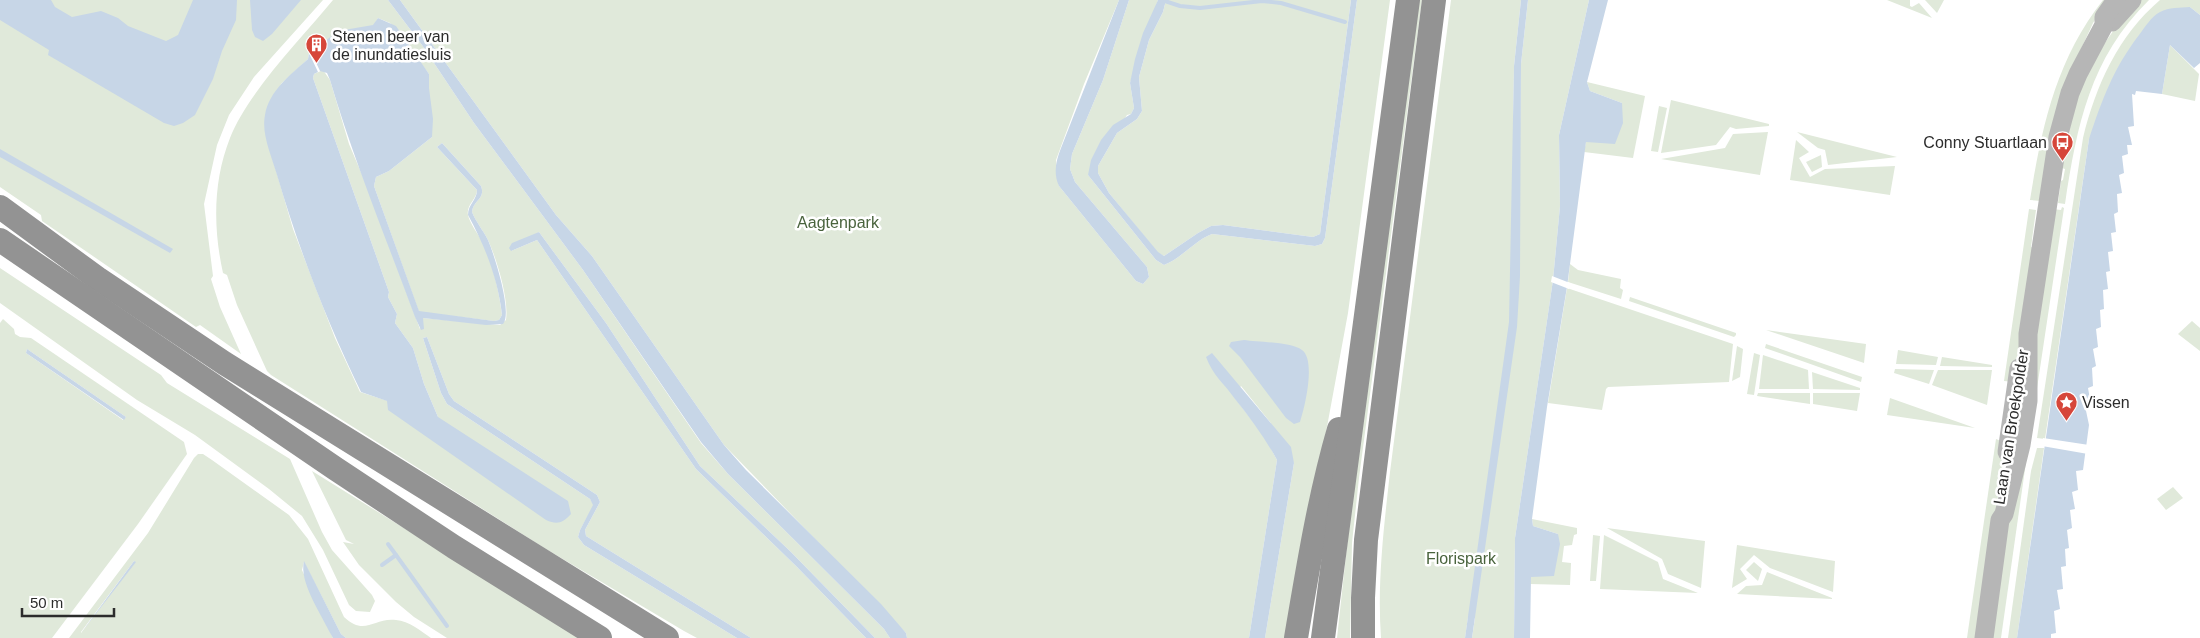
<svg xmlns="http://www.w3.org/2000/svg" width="2200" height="638" font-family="Arial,sans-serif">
<rect width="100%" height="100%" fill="#fff"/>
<g fill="#e0e9da" fill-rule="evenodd">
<path d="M0 0H323L254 77 229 115 217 145 204 204 213 276 211 279 220 307 241 354 200 325 196 327 42 221 41 215 0 187Z"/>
<path d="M333 0H388L422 45 474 123 583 270 701 443 728 474 884 629 890 638H875L791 552 700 466 606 323 539 232 511 251 537 240 696 469 797 567 866 638H751L586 536 585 530 600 502 597 495 454 401 449 394 427 337 423 338 441 393 447 404 590 499 594 505 580 530 578 537 584 545 737 638H697L684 631 546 549 271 375 267 371 237 305 227 275 223 273C213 228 213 181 230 138 248 92 301 39 333 0ZM378 18 390 23 429 74 426 77 432 137 389 171 376 177 374 186 419 312 494 321 499 320 502 315C499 291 493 265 483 243 479 235 470 224 468 215 466 205 477 199 477 190L437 147 442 143 481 186C486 199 473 200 472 212 476 222 483 230 488 240 497 260 509 299 506 320L500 325 423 318 420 329 366 184 349 144 330 80 323 70 314 74 313 78 389 292 388 297 397 314 395 323 413 348 424 384 438 417 360 392 335 338 293 229 266 136 281 84 308 59 309 53 374 25Z"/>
<path d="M400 0H1119L1084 84 1056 160 1059 186 1136 281 1143 284 1149 277 1147 267 1075 182 1070 169 1072 154 1103 80 1129 0H1158L1130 83 1134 108 1131 114 1127 115 1088 175 1156 260 1164 265C1182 258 1194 241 1212 234L1315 246 1322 244 1325 238 1357 0H1390L1348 313 1288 638H1265L1294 463 1270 422 1241 386 1234 397 1264 436 1277 460 1249 638H907L906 633 724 445 592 256 556 215Z"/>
<path d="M1166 0H1351L1320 234 1313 237 1223 225 1211 226 1198 233 1164 256 1158 253 1109 193 1098 173V166L1117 133 1137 119 1142 111 1139 77 1149 40 1163 12Z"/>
<path d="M1419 0H1422L1359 478 1352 543 1350 638H1337L1352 500Z"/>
<path d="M1451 0H1521L1514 66 1513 128 1520 129 1521 64 1528 0H1589L1559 135 1560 206 1553 280 1515 538 1514 638H1472L1475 618 1468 617 1465 638H1381C1377 583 1384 526 1390 472Z"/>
<path d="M1887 0H1910V6L1912 7 1919 3 1932 18Z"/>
<path d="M1925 0H1944L1937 13Z"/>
<path d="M2103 0H2108L2093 23 2070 73 2041 201 2030 200C2042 126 2056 60 2103 0Z"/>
<path d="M2139 0H2149C2090 58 2077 125 2065 204L2058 203 2061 181 2063 180 2065 169 2062 168 2060 160C2067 138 2072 115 2079 93 2092 58 2114 27 2139 0Z"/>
<path d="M2160 0H2200V15L2190 7 2089 139 2045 439 2037 438 2083 138C2096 85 2118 36 2160 0Z"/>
<path d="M2170 45 2199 74 2195 101 2162 94Z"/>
<path d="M1587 82 1645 96 1633 158 1584 152 1586 142 1622 103 1590 91Z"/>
<path d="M1671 100 1769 124V126L1736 129 1730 127 1716 145 1661 153Z"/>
<path d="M1659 106 1667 108 1658 152 1651 151Z"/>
<path d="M1768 132 1760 175 1661 159 1725 148 1733 134Z"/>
<path d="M1797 132 1897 157 1828 165 1825 150 1818 148Z"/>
<path d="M1796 140 1809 152 1799 158 1810 177 1825 169 1895 166 1890 195 1790 180Z"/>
<path d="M1821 155 1822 167 1812 172 1806 162Z"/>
<path d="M2062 207 2064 208 2030 435 2034 343 2053 209 2061 210Z"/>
<path d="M2029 209 2036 210 2031 247 2035 248 2014 382 2004 381Z"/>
<path d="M1570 264 1578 270 1621 279 1620 288 1623 290 1621 299 1568 282Z"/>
<path d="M0 268 161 375 167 383 290 459 322 532 332 550 372 595 375 601 370 612 356 611 349 605 323 550 302 516 269 489 195 435 137 400 0 303Z"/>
<path d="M1567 288 1733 344 1729 382 1608 387 1606 389 1602 410 1548 403Z"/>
<path d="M1630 297 1736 333V335L1734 337 1629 301Z"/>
<path d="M3 319 14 329 15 334 20 337 31 338 184 442 187 454 138 524 52 638H0V323ZM27 349 126 417 123 420 26 353Z"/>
<path d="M2192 321 2200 328V351L2178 334Z"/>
<path d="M1766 330 1866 344 1864 363Z"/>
<path d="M1766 344 1862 377 1861 382 1765 348Z"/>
<path d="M1737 346 1743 349 1740 377 1732 381Z"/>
<path d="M1898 350 1938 357 1936 365 1896 364Z"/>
<path d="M1754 353 1760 355 1754 395 1747 394Z"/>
<path d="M1763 355 1808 370 1809 389H1759Z"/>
<path d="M1942 357 1992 365V367L1940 366Z"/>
<path d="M1895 369 1934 370 1929 384 1894 373Z"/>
<path d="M1938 370H1992L1987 405 1932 385Z"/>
<path d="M1812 372 1860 388V390L1813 389Z"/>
<path d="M1758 393H1810V404L1757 396Z"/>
<path d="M1813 393H1860L1857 411 1813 404Z"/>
<path d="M1890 398 1975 428 1887 415Z"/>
<path d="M1996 439 2001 441 2005 446 1978 638H1967Z"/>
<path d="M2028 448 2001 638H1990L2004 540Z"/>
<path d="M2037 448H2044L2017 638H2008L2031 471Z"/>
<path d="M198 454H203L212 460 289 515 308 539 344 617C365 637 374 617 396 620 409 621 421 631 431 638H346L341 634 304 562 302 570 333 638H69L148 533 194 458ZM134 561 135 562 81 633V632Z"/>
<path d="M312 471 581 638H447L414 617 396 602 359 565 343 542 354 544 346 540Z"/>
<path d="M2173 487 2183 498 2166 510 2157 499Z"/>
<path d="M1532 519 1577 528V534L1574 535 1572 545 1564 546 1562 562 1571 563 1570 585 1530 584 1531 577 1558 534 1533 526Z"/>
<path d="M1607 528 1705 541 1701 588 1668 574 1662 559Z"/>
<path d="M1593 535 1600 536 1596 581H1590Z"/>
<path d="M1604 535 1658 562 1663 579 1698 593 1600 589Z"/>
<path d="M1737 545 1835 561 1833 592 1770 568 1754 555 1740 569 1747 579 1732 588Z"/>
<path d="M1754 562 1762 569 1758 581 1746 570Z"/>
<path d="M1767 572 1832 598V599L1737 594 1746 586 1762 585Z"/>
</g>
<g fill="#c7d6e7">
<path d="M0 0H51L55 7 72 17 101 11 118 18 128 26 166 41 178 35 193 0H237L236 20 222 51 213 79 195 115 183 123 174 126 164 123 48 55 49 50 0 20Z"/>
<path d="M250 0H301L272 34 263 41 255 37 252 30Z"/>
<path d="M388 0H400L556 215 592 256 724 445 746 470 881 604 906 633 907 638H890L884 629 728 474 701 442 583 270 474 123 422 45Z"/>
<path d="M1119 0H1129L1103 80 1072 154 1070 169 1075 182 1147 267 1149 277 1143 284 1136 281 1059 186C1053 173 1056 161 1061 148Z"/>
<path d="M1158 0H1166L1163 12 1149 40 1139 77 1142 111 1137 119 1117 133 1098 166V173L1109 193 1158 252 1164 256 1198 233 1211 226 1223 225 1313 237 1320 234 1351 0H1357L1325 238 1322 244 1315 246 1212 234C1194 241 1182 258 1164 265L1156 260 1088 175 1091 160 1101 140 1113 125 1131 114 1134 108 1130 83 1135 59 1143 33Z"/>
<path d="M1521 0H1528L1521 64 1520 276 1517 327 1472 638H1465L1509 322 1514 66Z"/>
<path d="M1589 0H1608L1587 82 1590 91 1622 103 1623 123 1615 144 1586 142 1567 287 1547 407 1532 519 1533 526 1558 534 1560 544 1554 576 1531 577 1530 638H1514L1515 538 1553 280 1560 206 1559 135Z"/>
<path d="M2190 7 2200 15V63L2194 68 2170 45 2162 94 2136 91 2135 95 2132 94 2134 126 2128 127 2132 145H2127L2128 154 2122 156 2124 173 2119 175 2122 193 2117 194 2118 212 2114 214 2116 232 2111 233 2113 251 2108 252 2110 271 2106 272 2108 289 2103 290 2104 309 2100 310 2101 327 2096 329 2098 347 2093 349 2096 366 2092 368 2093 386 2088 388 2091 405 2085 406 2089 425 2083 470 2076 471 2078 490 2072 492 2075 509 2070 510 2072 528 2067 530 2069 548 2065 549 2066 566 2061 567 2063 589 2057 590 2060 609 2054 611 2056 633 2051 634V638H2017L2089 139C2102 100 2113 69 2139 35 2145 27 2151 17 2160 12 2169 7 2180 8 2190 7Z"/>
<path d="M378 18 396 26 429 74V88L433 119 432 137 389 171 376 177 374 186 419 311 494 321 499 320 502 315C498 279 485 246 468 215 468 204 477 200 477 190L437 147 442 143 481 186C486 199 473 200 472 212 476 222 483 230 488 240 494 254 513 313 503 324L486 325 423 318 424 329 421 330 415 317C386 238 354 161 330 80L327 73 320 71 311 52 338 31 373 25Z"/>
<path d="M309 53 318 72 314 74 313 78 389 292 388 297 397 314 395 323 413 348 424 384 438 417 568 501 571 514C563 523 557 525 546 520L388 410 387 401 361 392C327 322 299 250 277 175 272 157 261 134 265 115 269 91 290 75 308 59Z"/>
<path d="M0 149 173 249 170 253 0 157Z"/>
<path d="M539 232 606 323 700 466 791 552 875 638H866L797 567 696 469 537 240 511 251 509 248 512 243Z"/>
<path d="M427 337 449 394 454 401 597 495 600 502 585 530 586 536 751 638H737L584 545 578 537 580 530 593 505 590 499 447 404 441 393 423 338Z"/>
<path d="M1244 340C1258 342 1291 342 1302 350 1316 360 1305 407 1300 422L1294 424 1286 418 1240 357 1229 346 1231 342Z"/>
<path d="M27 349 126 417 124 420 26 353Z"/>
<path d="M1212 353 1291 447 1294 463 1265 638H1249L1277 460C1265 438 1251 419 1235 399 1224 383 1213 376 1206 357Z"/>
<path d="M134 561 136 562 81 633Z"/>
<path d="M304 561 341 634 346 638H333L329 631C320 612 299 582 304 561Z"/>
</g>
<g fill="#fff">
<path d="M1552 276 1570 283 1569 289 1551 282Z"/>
<path d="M2043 438 2089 445 2088 454 2042 446Z"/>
</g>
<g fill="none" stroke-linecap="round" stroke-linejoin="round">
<g stroke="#c7d6e7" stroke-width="4">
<path d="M1165 1 1180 6 1200 8 1262 1 1281 3 1345 22"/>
<path d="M388 544 396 555"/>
<path d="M382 565 396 555 447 626"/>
</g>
<g stroke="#b6b6b6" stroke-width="19">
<path d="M2112 22 2132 0"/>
<path d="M2007 452 2019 368"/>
<path d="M1984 638 2000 520 2004 514 2021 445 2028 401V334L2058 137 2070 93 2078 74 2104 25V17L2116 0"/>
</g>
<g stroke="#939393" stroke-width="24">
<path d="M0 207 97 278 224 363 667 638"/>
<path d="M0 240 336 469 454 547 600 638"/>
<path d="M1296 638C1308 568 1319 498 1339 429"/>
<path d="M1323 638 1408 0"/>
<path d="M1363 638V598L1366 540 1434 0"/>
</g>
</g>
<defs>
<symbol id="building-pin" viewBox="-11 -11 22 30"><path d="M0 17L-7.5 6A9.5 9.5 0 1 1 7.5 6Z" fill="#d6463a" stroke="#fff"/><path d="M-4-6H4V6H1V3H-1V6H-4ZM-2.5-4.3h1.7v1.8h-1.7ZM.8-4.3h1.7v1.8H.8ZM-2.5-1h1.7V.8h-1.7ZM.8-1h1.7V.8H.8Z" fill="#fff"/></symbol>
<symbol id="bus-pin" viewBox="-11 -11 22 30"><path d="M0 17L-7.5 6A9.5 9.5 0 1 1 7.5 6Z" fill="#d6463a" stroke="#fff"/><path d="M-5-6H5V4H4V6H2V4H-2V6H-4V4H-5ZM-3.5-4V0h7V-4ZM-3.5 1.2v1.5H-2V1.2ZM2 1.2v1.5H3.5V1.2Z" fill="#fff"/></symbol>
<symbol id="sight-pin" viewBox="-11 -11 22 30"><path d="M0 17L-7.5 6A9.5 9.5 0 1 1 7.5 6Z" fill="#d6463a" stroke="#fff"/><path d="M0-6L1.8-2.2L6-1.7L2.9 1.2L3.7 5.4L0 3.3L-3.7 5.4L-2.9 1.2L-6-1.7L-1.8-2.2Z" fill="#fff"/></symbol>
</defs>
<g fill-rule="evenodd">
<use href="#building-pin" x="304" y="32" width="25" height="34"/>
<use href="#bus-pin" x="2050" y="130" width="25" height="34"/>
<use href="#sight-pin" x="2054" y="390" width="25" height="34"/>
</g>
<g text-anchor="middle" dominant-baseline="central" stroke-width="5" stroke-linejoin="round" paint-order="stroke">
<g font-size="16" fill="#2c2c2c" stroke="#fff" text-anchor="start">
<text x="332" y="36">Stenen beer van<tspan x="332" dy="18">de inundatiesluis</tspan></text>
<text x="2047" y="142" text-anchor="end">Conny Stuartlaan</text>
<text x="2082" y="402">Vissen</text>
</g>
<g font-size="16" fill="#49633d" stroke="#fff">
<text x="838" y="222">Aagtenpark</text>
<text x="1461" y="558">Florispark</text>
</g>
<g font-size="16" fill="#2c2c2c" stroke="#fff">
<text transform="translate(2011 427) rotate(-81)">Laan van Broekpolder</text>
</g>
</g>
<path d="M22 608v8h92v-8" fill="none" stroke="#2c2c2c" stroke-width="2.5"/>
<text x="30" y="608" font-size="15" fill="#2c2c2c" stroke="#ffffff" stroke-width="4" paint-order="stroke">50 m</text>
</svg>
